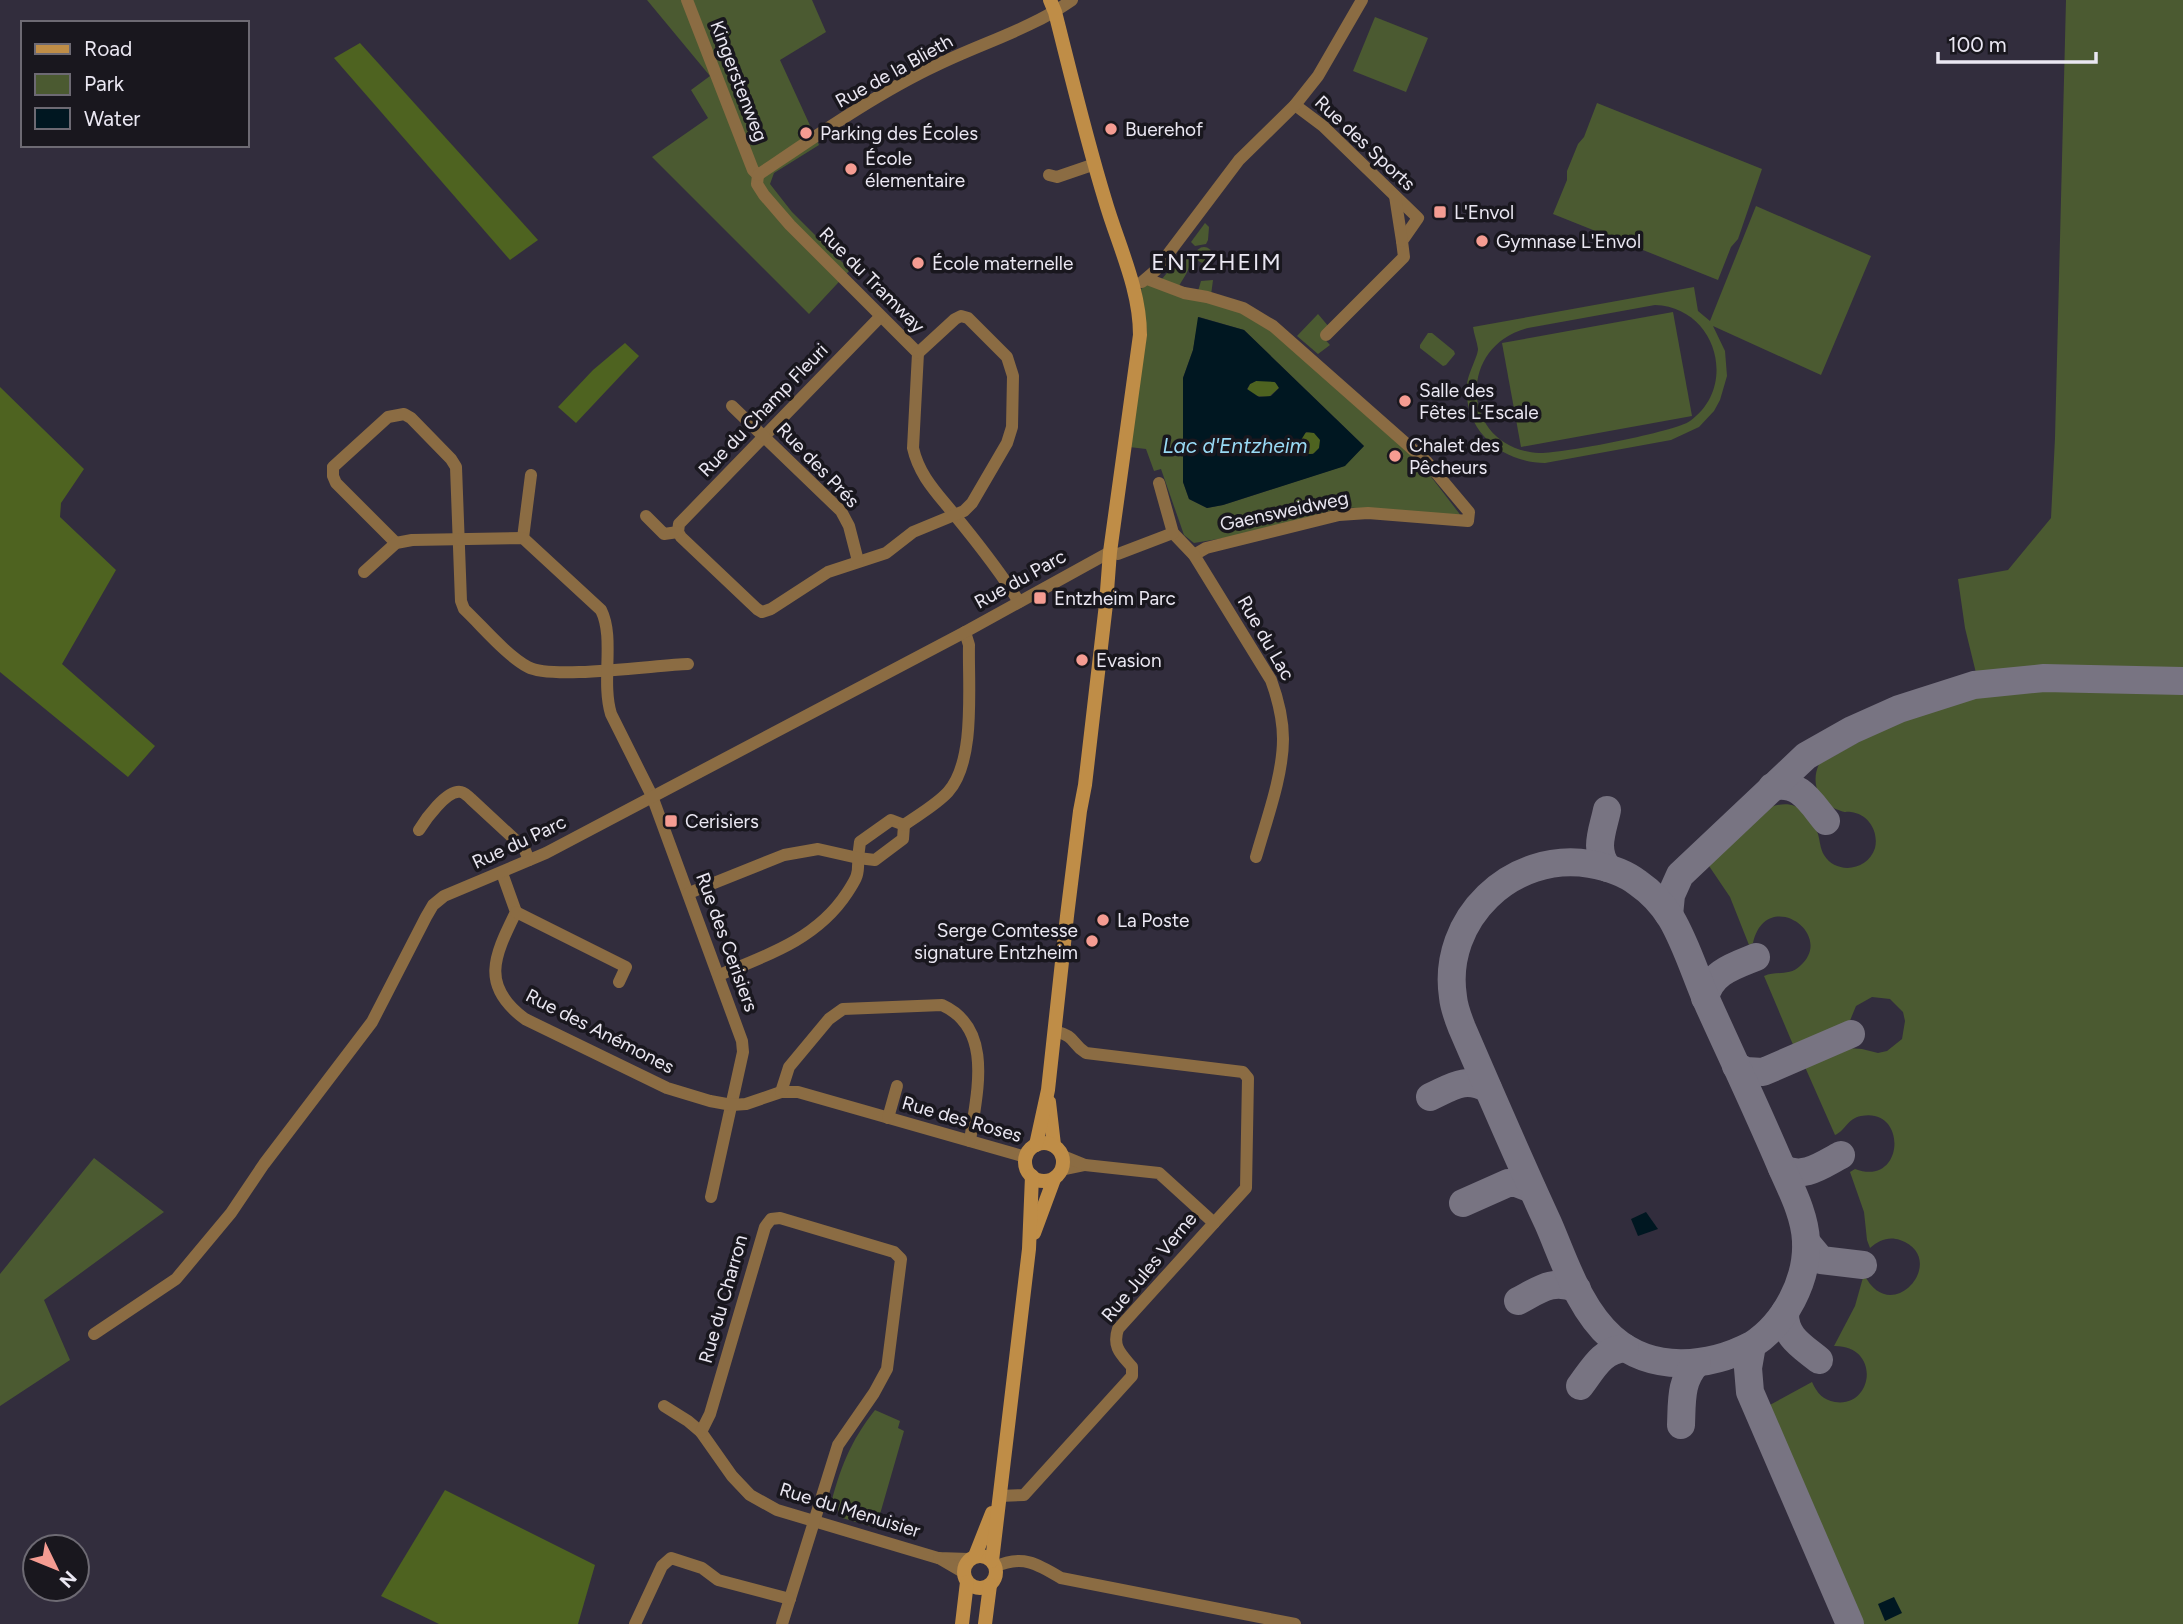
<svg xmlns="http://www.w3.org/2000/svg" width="2183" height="1624" font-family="Figtree,sans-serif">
<rect width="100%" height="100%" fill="#322d3d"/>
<g fill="#4b5a31" fill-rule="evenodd">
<path d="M647 0H812L826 32 780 60 819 145 774 173 770 184 792 212 850 270 809 314 652 157 708 118 691 90 710 76Z"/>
<path d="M2066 0H2183V670L2056 665 1976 673 1965 628 1958 579 2008 570 2051 518 2055 438Z"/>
<path d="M1375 17 1428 38 1406 92 1353 71Z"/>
<path d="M1597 103 1762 169 1738 239 1731 247 1718 280 1553 214 1567 180V171L1578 144 1584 137Z"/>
<path d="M1756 206 1871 256 1821 375 1713 326 1725 351 1727 376 1720 400 1714 411 1699 427 1671 440 1545 463C1502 463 1463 430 1467 385 1468 373 1478 356 1478 349 1477 342 1474 334 1473 327L1694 287 1698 311 1710 321ZM1655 305C1716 307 1739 386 1690 421 1675 432 1559 454 1539 453 1462 449 1454 347 1528 328Z"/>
<path d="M1205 223 1209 227 1208 240 1206 244 1195 246 1191 242Z"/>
<circle cx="1204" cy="255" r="8"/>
<path d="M1185 251C1196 262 1186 274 1179 286L1198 291 1201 281 1213 280 1211 295 1258 319 1422 465 1462 517 1344 507 1248 534 1194 543 1184 535 1161 469 1154 471 1146 449 1129 447 1147 333 1141 289 1153 279H1162ZM1199 317 1244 330 1364 446 1344 466 1223 505 1207 508 1189 499 1183 482V378L1193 350Z"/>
<path d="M1673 312 1692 416 1521 447 1502 343Z"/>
<path d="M1318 314 1329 327 1321 335 1330 345 1318 354 1297 336Z"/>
<path d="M1428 333H1432L1454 351 1455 354 1446 365 1443 366 1420 348V345Z"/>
<path d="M2052 688 2183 692V1624H1864L1768 1406 1812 1382C1817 1393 1823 1400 1835 1402 1874 1408 1881 1345 1834 1346L1855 1306 1864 1274C1891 1330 1951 1258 1900 1240 1889 1236 1879 1240 1870 1248L1867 1240 1864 1212 1850 1172 1855 1169C1905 1188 1908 1106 1861 1116 1848 1118 1845 1131 1835 1135L1805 1067 1847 1048 1862 1049 1878 1053 1887 1051 1902 1039 1905 1021 1903 1012 1890 999 1872 997 1856 1006 1849 1023 1816 1040 1794 1047 1764 976C1776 971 1790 976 1800 966 1837 934 1766 886 1753 943L1749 945 1730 897 1707 863 1759 813C1787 796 1806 804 1818 834 1820 841 1820 848 1824 855 1836 875 1868 871 1875 848 1879 831 1868 814 1851 812 1845 811 1847 813 1841 811 1819 804 1810 784 1819 764L1884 728 1971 698Z"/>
<path d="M94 1158 164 1212 44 1300 70 1360 0 1406V1274Z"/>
<path d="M875 1410 900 1421 898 1428 904 1431 876 1528 839 1517 838 1510 830 1508C839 1470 851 1440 875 1410Z"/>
</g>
<g fill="#4e6320">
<path d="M360 43 538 240 510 260 334 58Z"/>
<path d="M625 343 639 356 576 423 558 407 593 370Z"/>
<path d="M1256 381H1272L1278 384 1279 388 1269 397 1255 396 1247 390 1250 384Z"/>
<path d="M0 387 84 469 61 503 60 517 116 570 62 664 155 746 128 777 0 672Z"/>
<circle cx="1310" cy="443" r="11"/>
<path d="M445 1490 595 1565 578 1624H439L381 1596Z"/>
</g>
<g fill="#001721" fill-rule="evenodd">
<path d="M1198 317 1244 330 1364 446 1345 466 1223 505 1207 508 1189 499 1183 482V378L1193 350ZM1256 381 1275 382 1279 388 1271 396 1259 397 1247 389 1250 384ZM1306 432 1314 433 1320 440 1319 448 1313 454H1306L1298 445Z"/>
<path d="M1646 1212 1658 1229 1638 1236 1631 1219Z"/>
<path d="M1894 1597 1902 1613 1885 1621 1878 1604Z"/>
</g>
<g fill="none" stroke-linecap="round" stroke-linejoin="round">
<g stroke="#787482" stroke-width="28">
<path d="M1772 787C1799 780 1811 803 1826 821"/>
<path d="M1607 810C1603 830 1593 850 1608 868"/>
<path d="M1669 915 1671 895 1680 875 1806 756 1852 730 1899 709 1974 685 2044 678 2183 681"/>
<path d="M1705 998C1711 972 1734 966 1756 957"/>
<path d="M1736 1066 1746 1071 1763 1072 1851 1034"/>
<path d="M1430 1097C1452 1087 1465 1076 1488 1089"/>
<path d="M1782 1168C1803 1180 1822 1165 1841 1155"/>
<path d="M1463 1203 1508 1183H1516L1532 1189"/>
<path d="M1806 1242 1821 1260 1863 1265"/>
<path d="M1518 1301C1539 1290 1553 1278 1577 1289"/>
<path d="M1785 1312C1784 1337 1802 1346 1819 1360"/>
<path d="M1752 1345C1708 1368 1652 1373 1612 1338 1579 1309 1565 1262 1548 1223 1518 1158 1490 1093 1462 1028 1458 1018 1454 1008 1453 997 1441 919 1512 851 1590 864 1607 867 1624 872 1638 883 1651 892 1663 905 1671 918 1687 945 1696 977 1709 1006 1733 1059 1758 1112 1781 1166 1791 1189 1805 1215 1806 1241 1808 1280 1785 1324 1752 1345L1748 1368 1750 1392 1850 1624"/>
<path d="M1580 1386C1593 1369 1602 1350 1625 1348"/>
<path d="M1681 1425C1682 1402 1680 1380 1697 1363"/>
</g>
<g stroke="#8b6c43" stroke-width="12">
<path d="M687 0 753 170 758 175"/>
<path d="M1295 105 1323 126 1418 218 1402 241 1404 257 1326 335"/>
<path d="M758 175 757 184 764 195 790 225 918 353 913 448C919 475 936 492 953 513 976 541 1000 571 1019 602"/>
<path d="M758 175C813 138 877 93 937 65 982 43 1031 29 1072 0"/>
<path d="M1049 175 1057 177 1095 164"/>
<path d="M1395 196 1402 241"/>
<path d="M1147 279 1184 293 1207 297 1243 308 1273 326 1427 462 1469 512 1468 521 1368 513 1339 515 1206 548 1194 555"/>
<path d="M1142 282 1156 270 1239 160 1295 105 1318 76 1362 0"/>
<path d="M880 317 679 524 678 532 681 537 757 609 762 612 771 609 828 572 886 553 913 532 964 511 972 503 1007 443 1012 427 1013 376 1007 357 968 318 961 316 955 319 918 353"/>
<path d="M732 406 841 511 849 526 858 561"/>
<path d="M1159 483 1173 533 1194 555 1271 680C1278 699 1283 719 1283 739 1283 776 1266 821 1256 857"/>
<path d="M646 516 664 534 678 532"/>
<path d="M523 538 531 475"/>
<path d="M396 543 336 483 333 476V467L388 417 404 414 411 418 451 459 456 467 461 601 464 609C483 627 506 655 528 667 551 680 656 665 688 664"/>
<path d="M364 572 396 543 412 540 523 538 601 610C615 638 601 681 611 714L652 796 742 1041 743 1052 711 1197"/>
<path d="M891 820 904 825 903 839 875 860 858 858 860 842Z"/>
<path d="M904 825C918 815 936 805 948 792 976 761 968 686 969 645L965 632"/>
<path d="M419 830C425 820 447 789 461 792 465 793 468 796 471 799L524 848 529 860"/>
<path d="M502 873 516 912C495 955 479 985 525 1019L667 1088 710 1101 732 1105 746 1104 781 1092H798L1026 1157"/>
<path d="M689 893 784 855 818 849 858 858C859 876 856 879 847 893 817 939 766 956 719 975"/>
<path d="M516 912 626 967 619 982"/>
<path d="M1054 1031C1078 1037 1069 1042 1086 1053L1243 1072 1248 1078 1246 1188 1214 1223"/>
<path d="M781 1092 789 1067 829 1019 843 1009 942 1005C995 1029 976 1095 970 1141"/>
<path d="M888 1118 897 1086"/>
<path d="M1061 1170 1085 1165"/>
<path d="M94 1334 176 1279 231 1213 264 1164 372 1022 426 917 433 905 444 896 546 853 965 632 1110 552 1118 554 1173 533"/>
<path d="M664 1406 688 1421 701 1432 732 1476 750 1495 777 1510 938 1558 969 1559"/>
<path d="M701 1432 710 1414 765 1227 771 1219 780 1218 894 1252 901 1259 887 1369 874 1393 838 1445 782 1624"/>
<path d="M999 1496 1024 1495 1132 1376V1367C1121 1354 1112 1347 1118 1329L1214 1223 1159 1173 1085 1165 1063 1156"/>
<path d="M939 1558 963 1572"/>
<path d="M995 1567C1022 1554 1038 1564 1061 1578L1295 1624"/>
<path d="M635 1624 662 1566 671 1558 702 1568 718 1580 790 1599"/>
</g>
<g stroke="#bf8d47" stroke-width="14">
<path d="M1049 1102 1054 1145"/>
<circle cx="1044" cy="1162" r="19"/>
<path d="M1036 1145 1048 1090 1067 916 1080 811 1085 785 1106 604 1110 552 1140 335C1140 288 1118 245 1105 200 1086 138 1071 75 1055 12L1050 0"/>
<path d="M1034 1233 1054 1179"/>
<circle cx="980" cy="1572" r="16"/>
<path d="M975 1556 992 1513"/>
<path d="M992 1561 1029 1249 1032 1176"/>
<path d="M962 1624 967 1582"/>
<path d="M985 1624 990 1585"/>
</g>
</g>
<g fill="#f59c92" stroke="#19171e" stroke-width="2.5">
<circle cx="1111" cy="129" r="7"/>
<circle cx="806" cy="133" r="7"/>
<circle cx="851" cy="169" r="7"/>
<rect x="1433" y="205" width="14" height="14" rx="3.5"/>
<circle cx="1482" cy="241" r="7"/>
<circle cx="918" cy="263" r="7"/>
<circle cx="1405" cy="401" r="7"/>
<circle cx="1395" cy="456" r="7"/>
<rect x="1033" y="591" width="14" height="14" rx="3.5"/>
<circle cx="1082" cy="660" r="7"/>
<rect x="664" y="814" width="14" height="14" rx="3.5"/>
<circle cx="1103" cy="920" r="7"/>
<circle cx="1092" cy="941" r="7"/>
</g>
<g text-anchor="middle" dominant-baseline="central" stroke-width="7" stroke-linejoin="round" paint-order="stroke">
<g font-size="19" fill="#eae7f2" stroke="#19171e">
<text transform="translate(894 71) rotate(-29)">Rue de la Blieth</text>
<text transform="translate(739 81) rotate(69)">Kingerstenweg</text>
<text transform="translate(1365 143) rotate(43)">Rue des Sports</text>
<text transform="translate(872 280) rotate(45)">Rue du Tramway</text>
<text transform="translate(763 410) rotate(-46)">Rue du Champ Fleuri</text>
<text transform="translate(818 465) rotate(46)">Rue des Prés</text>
<text transform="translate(1284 511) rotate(-12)">Gaensweidweg</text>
<text transform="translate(1020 579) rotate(-29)">Rue du Parc</text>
<text transform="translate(1266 638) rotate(60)">Rue du Lac</text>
<text transform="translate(519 842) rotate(-25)">Rue du Parc</text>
<text transform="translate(727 942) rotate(70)">Rue des Cerisiers</text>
<text transform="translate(600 1031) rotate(27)">Rue des Anémones</text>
<text transform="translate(962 1119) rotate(16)">Rue des Roses</text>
<text transform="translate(1149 1267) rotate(-50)">Rue Jules Verne</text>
<text transform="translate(723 1299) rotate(-74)">Rue du Charron</text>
<text transform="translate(850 1510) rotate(17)">Rue du Menuisier</text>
</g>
<g font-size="19" fill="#eae7f2" stroke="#19171e" text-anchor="start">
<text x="1125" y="129">Buerehof</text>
<text x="820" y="133">Parking des Écoles</text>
<text x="865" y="158">École<tspan x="865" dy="22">élementaire</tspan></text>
<text x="1454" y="212">L'Envol</text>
<text x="1496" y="241">Gymnase L'Envol</text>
<text x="932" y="263">École maternelle</text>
<text x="1419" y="390">Salle des<tspan x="1419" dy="22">Fêtes L’Escale</tspan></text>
<text x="1409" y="445">Chalet des<tspan x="1409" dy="22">Pêcheurs</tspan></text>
<text x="1054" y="598">Entzheim Parc</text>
<text x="1096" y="660">Evasion</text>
<text x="685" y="821">Cerisiers</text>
<text x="1117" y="920">La Poste</text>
<text x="1078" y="930" text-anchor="end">Serge Comtesse<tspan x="1078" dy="22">signature Entzheim</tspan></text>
</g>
<g font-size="21" font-style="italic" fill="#99daf5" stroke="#19171e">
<text x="1235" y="445">Lac d'Entzheim</text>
</g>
<g font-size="23" letter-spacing="2" fill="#eae7f2" stroke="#19171e">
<text x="1217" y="262">ENTZHEIM</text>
</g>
</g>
<rect x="21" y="21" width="228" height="126" fill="#19171e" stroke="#6d6a73" stroke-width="2"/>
<rect x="35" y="44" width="35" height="10" fill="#bf8d47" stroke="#6d6a73" stroke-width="2"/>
<text x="84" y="56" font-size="21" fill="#eae7f2">Road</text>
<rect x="35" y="74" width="35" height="21" fill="#4b5a31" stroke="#6d6a73" stroke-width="2"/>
<text x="84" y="91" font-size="21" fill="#eae7f2">Park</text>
<rect x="35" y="108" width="35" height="21" fill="#001721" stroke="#6d6a73" stroke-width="2"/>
<text x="84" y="126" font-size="21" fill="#eae7f2">Water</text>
<g transform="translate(56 1568) rotate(133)"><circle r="33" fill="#19171e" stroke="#6d6a73" stroke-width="2"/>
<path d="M0-5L12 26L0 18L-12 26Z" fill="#f59c92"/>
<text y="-10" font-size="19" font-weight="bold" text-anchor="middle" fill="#eae7f2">N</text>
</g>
<path d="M1938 52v10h158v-10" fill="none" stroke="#eae7f2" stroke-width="3.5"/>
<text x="1948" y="52" font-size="21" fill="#eae7f2" stroke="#19171e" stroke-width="5" paint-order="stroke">100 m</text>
</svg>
